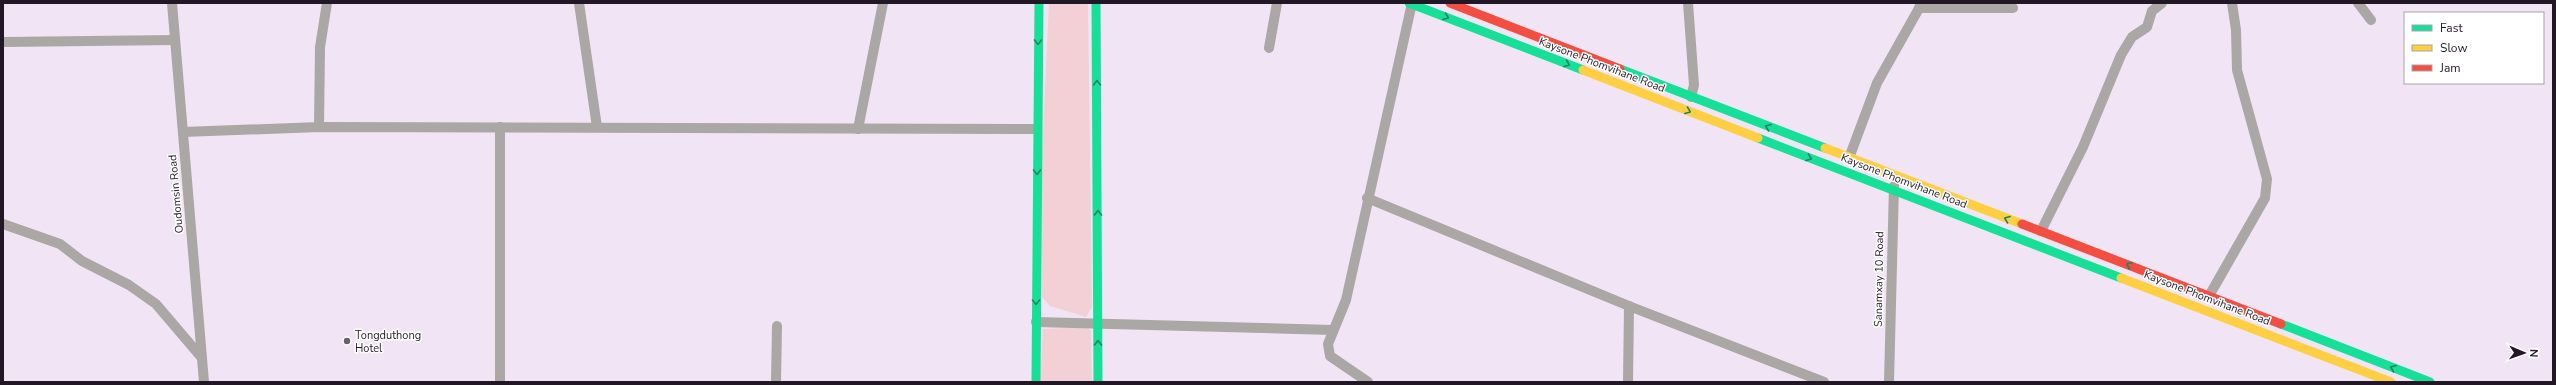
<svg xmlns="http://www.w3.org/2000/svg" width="2556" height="385" font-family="'Nunito Sans',sans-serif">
<rect width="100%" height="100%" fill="#f1e4f4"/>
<g fill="#f3cfd6">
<path d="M1049 3H1087L1088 6 1092 307 1086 317 1050 306 1042 297V152Z"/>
<path d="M1086 327 1091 330 1092 382H1040L1043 329Z"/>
</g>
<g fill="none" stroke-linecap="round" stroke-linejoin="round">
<g stroke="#aba7a4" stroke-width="10">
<path d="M172 3 204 382"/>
<path d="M579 3 597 127"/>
<path d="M1688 3 1694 85 1691 97"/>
<path d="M2358 3 2371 20"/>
<path d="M1919 8H2013"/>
<path d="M3 42 175 40"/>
<path d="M1269 48 1277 3"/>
<path d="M319 127 320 47 327 3"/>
<path d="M500 127V382"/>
<path d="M858 129 883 3"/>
<path d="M183 132 319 127 1037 129"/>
<path d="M1849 158 1877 83 1922 3"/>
<path d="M1367 198 1629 306 1824 382"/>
<path d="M3 224 60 244 82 261 129 285 156 304 202 358"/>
<path d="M2041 231 2083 147 2121 55 2132 37 2147 27 2152 11 2162 3"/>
<path d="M2209 296 2265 198 2267 179 2237 70 2236 30 2232 3"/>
<path d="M1036 322 1333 330"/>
<path d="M776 382 777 326"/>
<path d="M1368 382 1330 356 1328 344 1346 300 1412 3"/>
<path d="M1628 382 1629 306"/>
<path d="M1889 382 1894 186"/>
</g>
<g stroke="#16e098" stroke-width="9">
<path d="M1096 3 1098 382"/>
<path d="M1409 3 1583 70"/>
<path d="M1620 69 1825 148"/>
<path d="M1758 138 2121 278"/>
<path d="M2281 324 2430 382"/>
<path d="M1036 382 1039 3"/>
</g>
<g stroke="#ffcf43" stroke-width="9">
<path d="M1583 70 1758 138"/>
<path d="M1825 148 2022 224"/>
<path d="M2121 278 2391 382"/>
</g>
<g stroke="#f24e42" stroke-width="9">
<path d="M1450 3 1620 69"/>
<path d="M2022 224 2281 324"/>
</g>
</g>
<defs><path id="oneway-chevron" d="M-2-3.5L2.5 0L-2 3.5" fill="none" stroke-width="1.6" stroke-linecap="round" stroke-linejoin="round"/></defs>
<g stroke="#1b8664">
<use href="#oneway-chevron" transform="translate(1446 17) rotate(21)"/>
<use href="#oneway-chevron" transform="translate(1038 42) rotate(91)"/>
<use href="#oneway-chevron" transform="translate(1567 64) rotate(21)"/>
<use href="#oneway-chevron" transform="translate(1097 83) rotate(-90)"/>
<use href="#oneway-chevron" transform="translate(1688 111) rotate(21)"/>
<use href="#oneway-chevron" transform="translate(1768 127) rotate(-159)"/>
<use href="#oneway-chevron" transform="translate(1809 158) rotate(21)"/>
<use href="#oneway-chevron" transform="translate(1037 172) rotate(90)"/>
<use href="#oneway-chevron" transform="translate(1098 213) rotate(-90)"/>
<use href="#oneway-chevron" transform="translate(2007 219) rotate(-159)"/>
<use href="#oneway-chevron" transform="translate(2129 265) rotate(-159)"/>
<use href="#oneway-chevron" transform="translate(1036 302) rotate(90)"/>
<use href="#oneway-chevron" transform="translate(1098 343) rotate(-89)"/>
<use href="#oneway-chevron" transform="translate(2393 368) rotate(-159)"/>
</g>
<circle fill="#6a5f6d" stroke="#fff" stroke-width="1.5" cx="347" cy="341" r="4"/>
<g text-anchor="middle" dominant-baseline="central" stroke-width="3" stroke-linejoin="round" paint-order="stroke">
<g font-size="11" fill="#221825" stroke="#fff">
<text transform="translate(1602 65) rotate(21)">Kaysone Phomvihane Road</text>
<text transform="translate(1904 181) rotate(21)">Kaysone Phomvihane Road</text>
<text transform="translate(176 194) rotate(-95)">Oudomsin Road</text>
<text transform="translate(1879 279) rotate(-89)">Sanamxay 10 Road</text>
<text transform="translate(2207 298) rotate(21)">Kaysone Phomvihane Road</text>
</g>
<g font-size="11" fill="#221825" stroke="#fff" text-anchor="start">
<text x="355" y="335">Tongduthong<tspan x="355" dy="13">Hotel</tspan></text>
</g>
</g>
<rect width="2556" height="385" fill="none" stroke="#221825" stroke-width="8"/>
<rect x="2404" y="12" width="140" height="72" fill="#ffffff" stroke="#a7a3a8"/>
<rect x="2412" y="25" width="20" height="6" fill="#16e098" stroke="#a7a3a8"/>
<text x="2440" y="32" font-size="12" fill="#221825">Fast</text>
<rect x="2412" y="45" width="20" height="6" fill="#ffcf43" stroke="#a7a3a8"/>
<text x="2440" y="52" font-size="12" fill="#221825">Slow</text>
<rect x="2412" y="65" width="20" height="6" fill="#f24e42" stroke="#a7a3a8"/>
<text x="2440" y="72" font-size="12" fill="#221825">Jam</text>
<g transform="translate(2524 353) rotate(92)" stroke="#ffffff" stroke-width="3" paint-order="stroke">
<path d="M0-3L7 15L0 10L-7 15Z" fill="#221825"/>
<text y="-6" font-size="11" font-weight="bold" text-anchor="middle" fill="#221825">N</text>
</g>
</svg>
